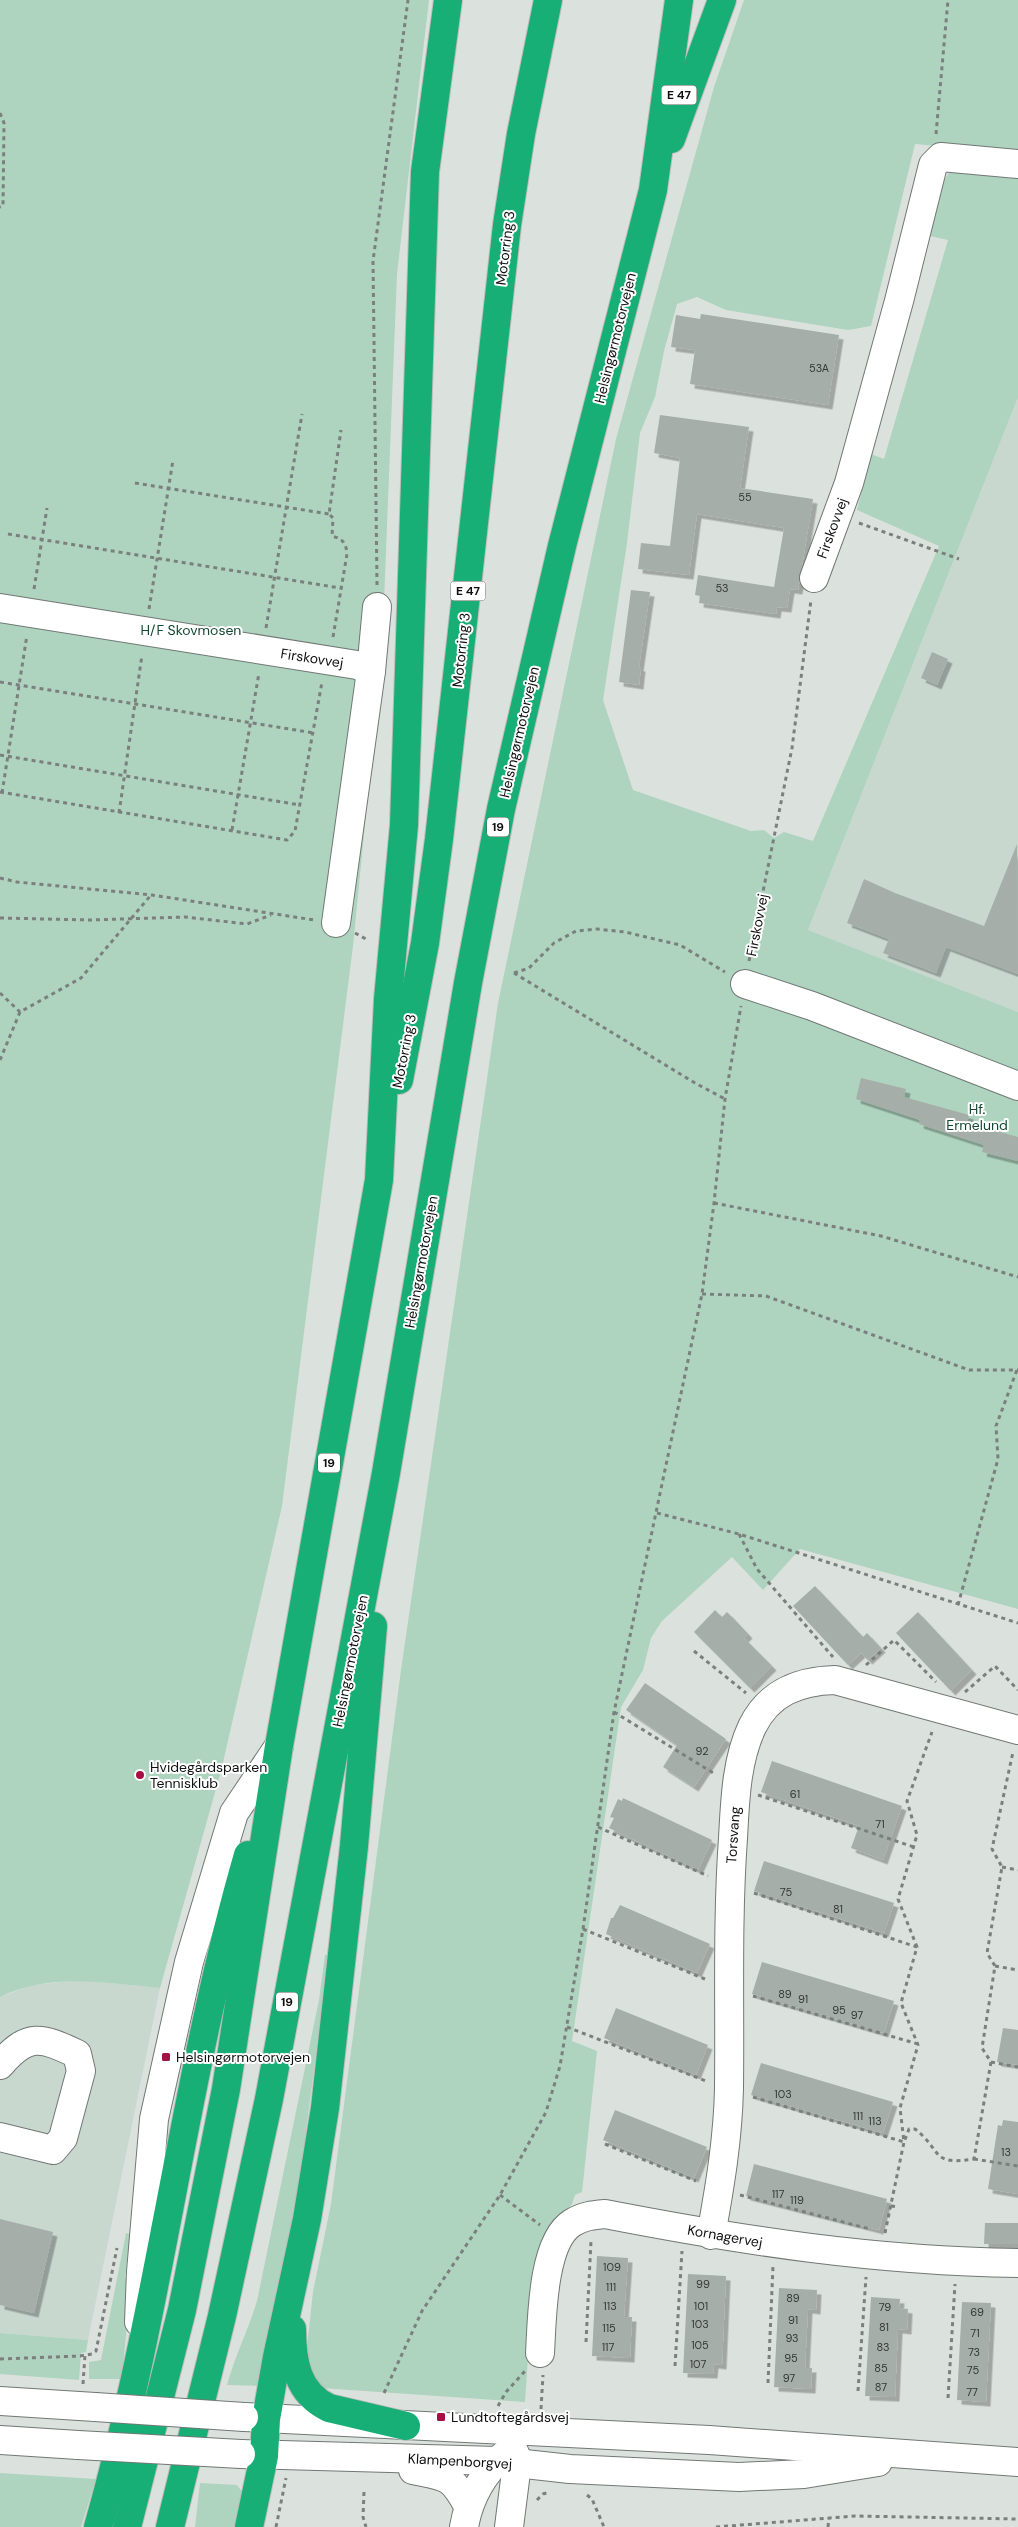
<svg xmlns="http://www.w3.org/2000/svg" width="1018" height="2527" font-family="'DM Sans',sans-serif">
<defs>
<filter id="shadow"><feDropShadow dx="4.5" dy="4.5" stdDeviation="0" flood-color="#0004"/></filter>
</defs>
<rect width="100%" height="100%" fill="#dbe2de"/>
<g fill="#c9d8cf">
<path d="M1018 397V1012L808 930Z"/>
<path d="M82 1980 160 1988 88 2340 0 2333V1997L32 1985Z"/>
</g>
<g fill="#aed3be">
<path d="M0 0H429L397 274 382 652 353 946 282 1506 221 1771 160 1988C105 1983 51 1972 0 1997Z"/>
<path d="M744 0H1018V153L915 144 871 326 848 330 726 310 697 297 677 304 664 351 655 397 640 433 627 543 603 700 633 790 751 831 764 830 774 838 784 832 813 841 939 546 857 510 871 454 884 459 948 240 925 235C931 212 937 186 953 168L1018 174V397L808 930 1018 1012V1609L800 1549 763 1590 732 1557 662 1621 651 1638 643 1670 621 1707 572 2041 597 2051 582 2192 575 2195 572 2204 544 2244 534 2267 525 2402 321 2388 306 2356 313 2292 331 2204 401 1670 498 1003 616 439 714 87Z"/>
<path d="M329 1954 301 2170 262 2386 227 2385C235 2356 248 2330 257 2301L319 2000 325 1955Z"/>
<path d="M126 2233 130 2234 125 2278 131 2279 122 2379H89V2362L101 2360Z"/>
<path d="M0 2333 88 2340 86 2352 81 2353 79 2380 0 2374Z"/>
<path d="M0 2473 96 2479 81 2527H0Z"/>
<path d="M200 2483 237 2485 243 2493 235 2527H195Z"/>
</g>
<g fill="#a6aea9" filter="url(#shadow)">
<path d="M701 314 839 335 828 405 690 384 695 350 671 347 676 315 700 319Z"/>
<path d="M660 415 749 427 740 488 813 499 798 590 790 589 787 608 777 607 776 614 699 603 700 596 695 595 698 575 774 587 784 528 697 514 689 575 638 569 641 543 670 546 680 458 654 453Z"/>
<path d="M631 590 650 592 639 667H641L639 685 619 682Z"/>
<path d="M932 652 948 659 937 685 921 678Z"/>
<path d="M1017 844 1018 974 946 947 936 973 883 953 889 939 847 923 864 879 895 893 984 926Z"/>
<path d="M861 1078 906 1089 904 1097 969 1115 967 1123 1018 1137V1161L982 1152 984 1145 919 1124 920 1120 856 1099Z"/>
<path d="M815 1586 863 1637 867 1633 881 1648 868 1660 861 1653 848 1665 793 1606Z"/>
<path d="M715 1610 722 1617 727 1612 735 1620 748 1634 744 1638 772 1666 750 1688 694 1632Z"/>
<path d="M918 1612 972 1670 951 1691 896 1633Z"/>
<path d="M645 1683 726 1739 694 1787 663 1767 677 1745 626 1710Z"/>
<path d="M772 1761 902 1806 883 1860 851 1848 859 1826 761 1792Z"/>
<path d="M623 1798 712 1840 698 1870 609 1828 614 1818 610 1817 618 1799 622 1801Z"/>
<path d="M764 1861 894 1903 884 1933 754 1891Z"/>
<path d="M620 1905 710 1944 697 1973 606 1934 611 1918H613Z"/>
<path d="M762 1962 894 2001 884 2033 752 1994Z"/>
<path d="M616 2008 708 2045 696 2075 604 2038Z"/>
<path d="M1003 2028 1018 2030V2065L997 2062Z"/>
<path d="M761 2063 893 2102 883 2133 751 2095Z"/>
<path d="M615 2110 707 2147 694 2178 603 2140Z"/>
<path d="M1003 2120 1018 2122V2194L988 2189 998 2125 1002 2126Z"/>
<path d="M754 2164 887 2199 879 2230 746 2196Z"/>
<path d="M0 2219 53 2232 34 2313 0 2305Z"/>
<path d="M985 2223H1018V2244H984Z"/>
<path d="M597 2256 628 2258 624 2317H632L630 2358 592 2356Z"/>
<path d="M688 2274 726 2276 722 2365 714 2364 713 2374 683 2373Z"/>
<path d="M779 2288 817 2290 816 2310 808 2309 805 2368H812L811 2389 774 2387Z"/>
<path d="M871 2297 900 2299 899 2308 908 2309 907 2330 898 2329 895 2397 865 2396Z"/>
<path d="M962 2302 991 2303 986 2402 957 2400Z"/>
</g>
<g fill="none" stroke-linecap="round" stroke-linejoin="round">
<defs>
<g id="minor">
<path d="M814 578 849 483 899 301 933 165 941 157 1018 164"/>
<path d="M0 608 357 665 371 671 336 923"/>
<path d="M371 671 377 607"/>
<path d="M745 984 812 1006 1018 1086"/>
<path d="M0 2065C28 2032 41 2037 77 2054L81 2071 63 2138 53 2150 0 2137"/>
<path d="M711 2235C720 2186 728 2138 729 2088 730 2005 727 1922 733 1838 735 1802 736 1761 752 1727 769 1692 799 1681 835 1680L1018 1730"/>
<path d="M139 2322 141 2272 154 2119 189 1962 234 1813 279 1746"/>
<path d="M540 2353C542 2320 542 2242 572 2223 583 2216 593 2215 605 2214 744 2241 876 2261 1018 2263"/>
<path d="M0 2401 95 2407"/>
<path d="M244 2417 709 2440 1018 2462"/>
<path d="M0 2440 78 2445"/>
<path d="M241 2454 498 2461 570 2469 739 2477 804 2474 878 2462"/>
<path d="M413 2470C446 2477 451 2474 468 2506"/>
<path d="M464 2527C469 2498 484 2470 508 2452"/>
<path d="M509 2527 517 2464 516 2456 512 2447"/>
</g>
<g id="highway">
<path d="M671 139 722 0"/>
<path d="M399 1080 425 943 439 839 507 225 521 134 548 0"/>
<path d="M292 2329C292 2361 297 2393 329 2408L406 2426"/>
<path d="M98 2527C161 2306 184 2076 248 1855"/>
<path d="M127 2527 182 2310 226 2089 279 1746 379 1180 388 999 404 825 425 172 448 0"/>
<path d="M170 2527 222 2316 269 2099 386 1473 468 983 501 809 562 546 653 190 679 0"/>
<path d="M249 2527 264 2456 266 2419 277 2357 307 2219 325 2108 354 1846 373 1626"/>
</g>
</defs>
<use href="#minor" stroke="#717874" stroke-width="30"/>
<use href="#highway" stroke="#bcbcbc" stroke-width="30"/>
<g stroke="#7b807e" stroke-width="3" stroke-dasharray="4 4" stroke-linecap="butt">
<path d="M0 113 4 123 3 206 0 207"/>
<path d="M936 134 948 0"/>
<path d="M135 483 329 514"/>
<path d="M859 523 959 559"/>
<path d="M8 534 340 588"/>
<path d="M377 585 373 261 408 0"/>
<path d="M34 589 47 508"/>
<path d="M149 609 173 460"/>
<path d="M266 628 302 414"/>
<path d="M333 637 347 554C346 543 343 539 332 536L333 518 329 514 341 430"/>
<path d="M0 682 314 733"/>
<path d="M0 755 300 805"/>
<path d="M0 792 287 840 295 831 322 682"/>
<path d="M2 793 27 635"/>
<path d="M119 813 142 655"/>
<path d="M232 830 259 673"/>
<path d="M0 878 17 882 152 895 314 920"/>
<path d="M0 918 90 920 185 917 247 924 271 915"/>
<path d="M355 933 366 939"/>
<path d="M749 961 792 748 811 600"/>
<path d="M514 973 529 968 554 943 576 931 597 929 625 932 680 945 725 972"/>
<path d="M514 973 695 1083 725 1099"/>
<path d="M0 993 20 1012"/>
<path d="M0 1060 20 1012 81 978 151 895"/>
<path d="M714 1203 881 1236 1018 1277"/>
<path d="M702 1294 766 1296 969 1370H1018"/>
<path d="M657 1513 739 1534 1018 1623"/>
<path d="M739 1534 757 1569 833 1657"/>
<path d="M958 1605 998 1459 996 1426 1018 1367"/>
<path d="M694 1651 746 1693"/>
<path d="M866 1665 894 1640 936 1682"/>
<path d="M965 1692 995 1666 1018 1690"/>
<path d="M614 1712 715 1774"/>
<path d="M758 1795 914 1847"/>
<path d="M598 1827 708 1876"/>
<path d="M1002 1867 1018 1870"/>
<path d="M754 1893 917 1947"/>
<path d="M583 1929 705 1979"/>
<path d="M995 1966 1018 1970"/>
<path d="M753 1996 918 2044"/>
<path d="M567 2027 706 2081"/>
<path d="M991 2062 1018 2067"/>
<path d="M753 2097 904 2142 909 2129H915C943 2151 930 2166 974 2159L991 2062 982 2048 995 1966 987 1953 1002 1867 992 1849 1013 1752"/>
<path d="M605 2144 696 2181"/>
<path d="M974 2159 1018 2166"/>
<path d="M500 2195 540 2225"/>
<path d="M740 2195 870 2229"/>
<path d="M891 2206 898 2207"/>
<path d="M885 2233 904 2142 900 2108 918 2045 901 2003 917 1947 898 1899 917 1835 907 1801 932 1732"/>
<path d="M586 2342 591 2241"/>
<path d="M0 2359 80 2356 92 2354 96 2351 117 2248"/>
<path d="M675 2366 682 2251"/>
<path d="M768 2383 773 2266"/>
<path d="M83 2384 85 2355"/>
<path d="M858 2391 866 2277"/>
<path d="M384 2393 422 2311 500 2195 546 2112 560 2066 583 1929 614 1712 702 1294 714 1203 725 1099 741 1006"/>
<path d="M948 2398 955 2284"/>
<path d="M498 2406 506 2392 526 2370"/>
<path d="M541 2409 543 2375"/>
<path d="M364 2492 363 2517 366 2527"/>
<path d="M587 2495 592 2499 604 2527"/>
<path d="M537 2500 543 2494 550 2492"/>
<path d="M276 2527 286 2478"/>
<path d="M716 2527 855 2516 1018 2519"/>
<path d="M828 2527 829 2518"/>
</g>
<use href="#minor" stroke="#fff" stroke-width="28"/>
<use href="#highway" stroke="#17af75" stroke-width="28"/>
<defs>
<g id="minor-bridge">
<path d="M95 2407 244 2417"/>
<path d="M78 2445 241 2454"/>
</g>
</defs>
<use href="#minor-bridge" stroke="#717874" stroke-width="30" stroke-linecap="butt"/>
<use href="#minor-bridge" stroke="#fff" stroke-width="28"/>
</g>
<g fill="#a71043" stroke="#fff" stroke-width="2">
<circle cx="140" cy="1775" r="5"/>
<rect x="161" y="2052" width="10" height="10" rx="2.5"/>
<rect x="436" y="2412" width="10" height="10" rx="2.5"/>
</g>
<g text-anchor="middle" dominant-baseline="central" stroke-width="4" stroke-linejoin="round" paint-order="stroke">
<g font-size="11" fill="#343836">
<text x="819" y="368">53A</text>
<text x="745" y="497">55</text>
<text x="722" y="588">53</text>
<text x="702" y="1751">92</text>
<text x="795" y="1794">61</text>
<text x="880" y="1824">71</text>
<text x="786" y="1892">75</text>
<text x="838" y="1909">81</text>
<text x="785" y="1994">89</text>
<text x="803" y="1999">91</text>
<text x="839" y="2010">95</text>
<text x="857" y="2015">97</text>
<text x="783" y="2094">103</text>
<text x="858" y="2116">111</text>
<text x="875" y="2121">113</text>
<text x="1006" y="2152">13</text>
<text x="778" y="2194">117</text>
<text x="797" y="2200">119</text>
<text x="612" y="2267">109</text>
<text x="703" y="2284">99</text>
<text x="611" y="2287">111</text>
<text x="793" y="2298">89</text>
<text x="610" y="2306">113</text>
<text x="701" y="2306">101</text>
<text x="885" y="2307">79</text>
<text x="977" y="2312">69</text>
<text x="793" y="2320">91</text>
<text x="700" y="2324">103</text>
<text x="884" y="2327">81</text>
<text x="609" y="2328">115</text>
<text x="975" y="2333">71</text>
<text x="792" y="2338">93</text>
<text x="700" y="2345">105</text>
<text x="608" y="2347">117</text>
<text x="883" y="2347">83</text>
<text x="974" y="2352">73</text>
<text x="791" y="2358">95</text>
<text x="698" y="2364">107</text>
<text x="881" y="2368">85</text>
<text x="973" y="2370">75</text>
<text x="789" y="2378">97</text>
<text x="881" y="2387">87</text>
<text x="972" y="2392">77</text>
</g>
<g fill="#fff" stroke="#565857" stroke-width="1">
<rect x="661.5" y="85.5" width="35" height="19" rx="4"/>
<rect x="450.5" y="581.5" width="35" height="19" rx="4"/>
<rect x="487" y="817.5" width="22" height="19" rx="4"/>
<rect x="318" y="1453.5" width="22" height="19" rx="4"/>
<rect x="276" y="1992.5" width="22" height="19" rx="4"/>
</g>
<g font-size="12" font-weight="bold" fill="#0e100f">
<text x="679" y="95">E 47</text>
<text x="468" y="591">E 47</text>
<text x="498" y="827">19</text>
<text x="329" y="1463">19</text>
<text x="287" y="2002">19</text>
</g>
<g font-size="14" fill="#0e100f" stroke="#fff">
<text transform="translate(505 248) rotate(-83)">Motorring 3</text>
<text transform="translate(615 338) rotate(-76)">Helsingørmotorvejen</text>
<text transform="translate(832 528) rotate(-70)">Firskovvej</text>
<text transform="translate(461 650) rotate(-84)">Motorring 3</text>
<text transform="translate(312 658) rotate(9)">Firskovvej</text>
<text transform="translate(519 732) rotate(-77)">Helsingørmotorvejen</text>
<text transform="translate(757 925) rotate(-79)">Firskovvej</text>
<text transform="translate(404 1051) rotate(-79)">Motorring 3</text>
<text transform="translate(421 1262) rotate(-80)">Helsingørmotorvejen</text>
<text transform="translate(350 1661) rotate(-79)">Helsingørmotorvejen</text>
<text transform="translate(733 1835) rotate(-86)">Torsvang</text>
<text transform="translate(725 2236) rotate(10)">Kornagervej</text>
<text transform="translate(460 2461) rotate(3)">Klampenborgvej</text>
</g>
<g font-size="14" fill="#134730" stroke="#fff">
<text x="191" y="630">H/F Skovmosen</text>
<text x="977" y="1109">Hf.<tspan x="977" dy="16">Ermelund</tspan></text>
</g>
<g font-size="14" fill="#0e100f" stroke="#fff" text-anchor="start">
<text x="150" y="1767">Hvidegårdsparken<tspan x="150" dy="16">Tennisklub</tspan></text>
<text x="176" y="2057">Helsingørmotorvejen</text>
<text x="451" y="2417">Lundtoftegårdsvej</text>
</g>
</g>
</svg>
